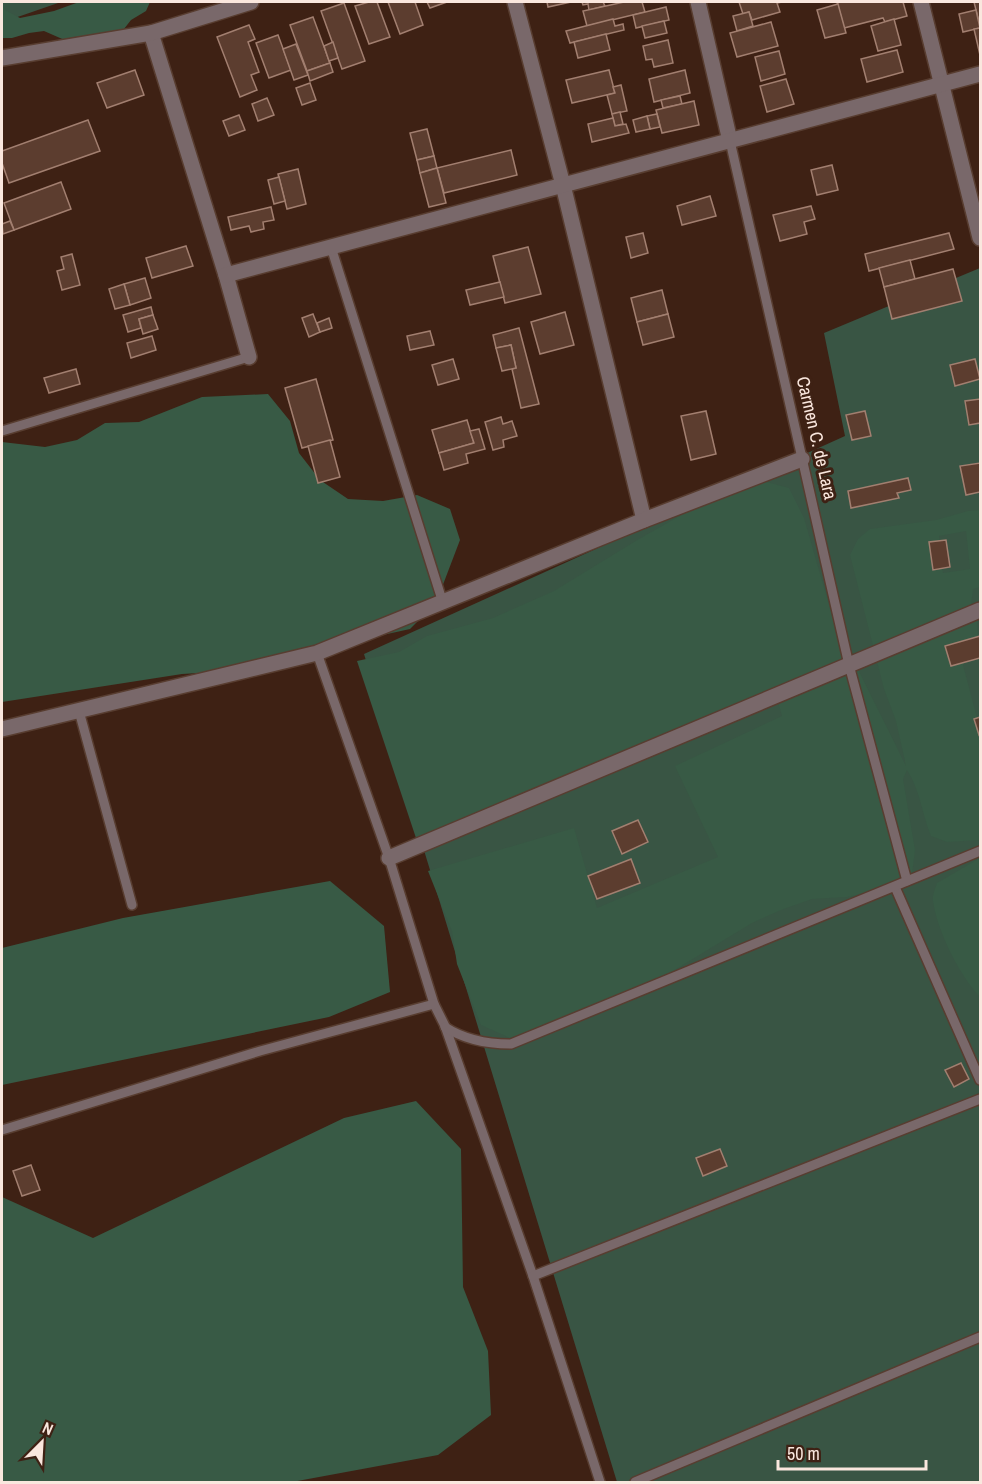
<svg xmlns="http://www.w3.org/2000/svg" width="982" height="1484" font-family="'Archivo Narrow',sans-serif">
<rect width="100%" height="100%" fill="#3e2114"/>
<g fill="#395544">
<path d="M2 2H61L6 21 2 8Z"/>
<path d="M980 268V1482H617L364 654 845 436 824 333Z"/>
</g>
<g fill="#385a45" fill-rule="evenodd">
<path d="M79 2H150L146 11 131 20 120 34 76 45 44 31 29 33 12 38H2V4L5 10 20 18 54 11Z"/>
<path d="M268 394 290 421 299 453 320 480 348 499 383 501 417 495 450 509 460 540 436 603 410 629 215 672 182 674 2 702V442L45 447 77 440 105 423 139 422 202 397Z"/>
<path d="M756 479 789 488 804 518 833 619 906 766 896 721 884 689 850 555 858 539 870 529 936 520 968 511 980 510V587L973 589 971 606 977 620 978 637 963 665 980 729V840L947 842 931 836C922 814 920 790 907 770L903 779 915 850 911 883 847 897 812 899 781 910 752 923 607 1011 510 1038 481 1025 457 964 452 931 428 871 574 828 597 908 718 857 675 766 782 716 775 691 416 838 357 661 399 652 427 636 493 618 554 591 639 539 724 491ZM966 531 970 569 943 573 939 536Z"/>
<path d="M980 858V997C960 976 937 931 933 901 932 896 935 889 937 883Z"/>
<path d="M330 881 384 926 390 992 329 1017 2 1085V948L123 918Z"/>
<path d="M416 1101 461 1149 463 1287 488 1351 491 1415 438 1455 292 1482H2V1197L93 1238 344 1118Z"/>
</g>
<g fill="#5c3d2f" stroke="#a27f70" stroke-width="1.5">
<path d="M369 2H377L390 37 369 44 355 6Z"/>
<path d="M388 2H415L423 25 400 34Z"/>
<path d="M427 2H447L430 8Z"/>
<path d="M547 2H571L548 7Z"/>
<path d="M582 2H603L605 6 589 10 588 4 583 5Z"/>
<path d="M624 2H642L645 12 587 26 583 11Z"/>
<path d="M739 2H782L777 3 780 12 752 20 749 12 743 14Z"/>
<path d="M837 2H903L907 16 885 22 883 18 844 28Z"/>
<path d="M974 2H980V22H979Z"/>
<path d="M344 3 365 61 342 69 321 11Z"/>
<path d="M838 4 846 33 825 38 817 10Z"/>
<path d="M666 7 669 20 636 28 633 15Z"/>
<path d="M976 10 980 28 963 32 959 14Z"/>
<path d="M749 12 753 26 737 31 733 16Z"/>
<path d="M313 17 330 63 307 71 290 25Z"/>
<path d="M613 19 615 26 623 24 624 30 570 43 566 31Z"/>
<path d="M894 19 901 45 878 51 871 26Z"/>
<path d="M664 21 667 33 645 38 642 26Z"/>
<path d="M771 22 778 46 737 57 730 33Z"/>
<path d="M249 25 255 39 248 42 259 72 251 75 257 90 240 97 217 37Z"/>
<path d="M980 28V55L974 29Z"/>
<path d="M606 34 610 50 578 58 574 42Z"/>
<path d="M278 35 291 70 269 78 256 43Z"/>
<path d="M668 40 673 63 654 67 652 59 646 60 643 46Z"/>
<path d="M333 42 338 58 329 61 324 46Z"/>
<path d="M296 44 308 75 294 80 283 49Z"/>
<path d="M897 50 903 72 867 82 861 59Z"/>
<path d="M779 51 785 74 761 81 755 57Z"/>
<path d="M330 63 333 72 310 81 307 71Z"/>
<path d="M135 70 144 95 107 108 97 83Z"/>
<path d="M609 70 615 93 572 103 566 80Z"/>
<path d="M685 70 690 93 654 102 649 79Z"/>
<path d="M786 79 794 104 767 112 760 86Z"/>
<path d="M310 83 316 100 302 105 296 88Z"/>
<path d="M621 85 627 111 612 114 607 95 615 93 613 87Z"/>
<path d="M680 96 682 104 663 108 661 100Z"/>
<path d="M267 98 274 115 258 121 252 104Z"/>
<path d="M694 101 699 125 662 133 656 110Z"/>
<path d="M620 112 623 124 615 126 612 114Z"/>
<path d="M657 114 660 127 650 129 647 116Z"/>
<path d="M239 115 245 130 229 136 223 121Z"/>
<path d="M647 116 650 129 636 132 633 120Z"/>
<path d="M613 118 615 126 626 124 629 133 592 142 588 124Z"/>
<path d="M88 120 100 151 9 183 2 163V151Z"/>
<path d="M427 129 434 156 417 160 410 133Z"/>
<path d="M511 150 517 175 444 193 437 168Z"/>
<path d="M434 156 437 168 420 173 417 160Z"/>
<path d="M832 165 838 190 817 195 811 170Z"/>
<path d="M437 168 446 203 429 207 420 173Z"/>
<path d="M298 169 306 204 287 209 278 174Z"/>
<path d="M279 177 285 201 274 204 268 180Z"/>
<path d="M61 182 71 209 14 230 4 203Z"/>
<path d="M710 196 716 216 682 225 677 206Z"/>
<path d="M811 206 815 219 804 222 807 234 780 241 773 215Z"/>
<path d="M271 207 274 220 263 222 264 229 251 232 249 226 231 230 228 217Z"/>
<path d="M10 221 14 230 3 234 2 224Z"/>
<path d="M643 233 648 253 631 258 626 237Z"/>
<path d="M949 233 954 249 869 271 865 254Z"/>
<path d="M186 246 193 266 152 278 146 258Z"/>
<path d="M528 247 541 294 505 303 493 256Z"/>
<path d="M72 254 80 285 62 290 57 271 64 269 61 257Z"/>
<path d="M910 260 915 279 884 287 879 268Z"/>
<path d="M953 269 962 301 892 319 884 287Z"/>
<path d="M145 278 151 298 130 305 124 284Z"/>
<path d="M500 282 504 297 470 305 466 290Z"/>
<path d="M124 284 130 305 115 309 109 289Z"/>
<path d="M662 290 668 314 637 322 631 298Z"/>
<path d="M151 307 153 315 139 319 141 328 128 332 123 315Z"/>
<path d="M565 312 574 345 540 354 531 322Z"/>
<path d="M313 314 320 332 309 337 302 318Z"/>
<path d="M668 314 674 337 643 345 637 322Z"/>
<path d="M153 315 158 329 143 334 139 319Z"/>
<path d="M329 318 332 328 320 332 317 323Z"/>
<path d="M519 328 539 404 521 408 512 369 516 368 511 345 496 348 493 335Z"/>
<path d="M430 331 434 345 410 350 407 336Z"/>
<path d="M152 336 156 350 131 358 127 343Z"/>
<path d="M511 345 516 368 502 371 496 348Z"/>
<path d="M453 359 459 379 438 385 432 365Z"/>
<path d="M975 359 980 379 955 386 950 365Z"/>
<path d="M76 369 80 384 49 393 44 378Z"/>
<path d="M316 379 333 440 302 448 285 388Z"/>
<path d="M980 399V423L969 425 965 401Z"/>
<path d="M706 411 716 454 691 460 681 416Z"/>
<path d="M865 411 871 436 852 440 846 415Z"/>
<path d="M501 417 503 424 512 421 517 436 503 440 504 447 493 450 485 422Z"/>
<path d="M467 420 474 443 439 453 432 430Z"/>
<path d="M479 429 485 449 466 454 468 463 444 470 439 453 474 443 470 431Z"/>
<path d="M330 440 340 477 318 483 308 446Z"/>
<path d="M980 463V492L966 495 960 466Z"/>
<path d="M908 478 911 490 897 493 899 498 851 508 848 491Z"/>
<path d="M946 540 950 567 933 570 929 542Z"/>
<path d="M980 636V658L951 666 945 646Z"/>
<path d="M980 717V734L979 735 974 719Z"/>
<path d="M638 820 648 842 622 854 612 831Z"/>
<path d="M631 859 640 883 597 899 588 876Z"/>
<path d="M961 1063 969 1079 954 1087 945 1070Z"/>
<path d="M720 1149 727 1166 703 1176 696 1158Z"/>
<path d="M31 1165 40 1190 22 1196 13 1171Z"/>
</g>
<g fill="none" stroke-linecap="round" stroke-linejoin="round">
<defs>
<g id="lane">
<path d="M730 141 849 665 907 881"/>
<path d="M331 247 443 603"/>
<path d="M2 431 249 357"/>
<path d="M317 653 389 858 434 1004 445 1026 533 1276 600 1482"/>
<path d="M79 711 132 905"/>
<path d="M895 887 980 1080"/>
<path d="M445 1027C465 1040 488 1044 511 1044L980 851"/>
<path d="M2 1130 260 1051 434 1004"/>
<path d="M533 1276 980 1099"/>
<path d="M635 1482 980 1337"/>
</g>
<g id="street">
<path d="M515 2 563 185 644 520"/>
<path d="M698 2 730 141"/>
<path d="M921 2 980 238"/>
<path d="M151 33 226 275 249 357"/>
<path d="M2 58 151 33 251 2"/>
<path d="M226 275 980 74"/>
<path d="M2 729 317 653 644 520 802 459"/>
<path d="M389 858 980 610"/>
</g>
</defs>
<use href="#lane" stroke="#583d30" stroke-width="12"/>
<use href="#street" stroke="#583d30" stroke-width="18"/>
<use href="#lane" stroke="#79686a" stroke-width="9"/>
<use href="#street" stroke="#79686a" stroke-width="15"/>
</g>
<g text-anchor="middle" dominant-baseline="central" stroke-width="6" stroke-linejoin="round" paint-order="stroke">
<g font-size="18" fill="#fae7de" stroke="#3e2114">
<text transform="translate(817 438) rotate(77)">Carmen C. de Lara</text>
</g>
</g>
<rect width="982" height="1484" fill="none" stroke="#fae7de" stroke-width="6"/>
<g transform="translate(42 1442) rotate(24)" stroke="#3e2114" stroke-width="4.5" paint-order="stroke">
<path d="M0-4.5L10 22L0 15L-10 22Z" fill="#fae7de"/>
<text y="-9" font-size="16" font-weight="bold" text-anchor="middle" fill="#fae7de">N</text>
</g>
<path d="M778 1460v9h148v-9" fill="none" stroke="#fae7de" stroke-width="3"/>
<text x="787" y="1460" font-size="18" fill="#fae7de" stroke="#3e2114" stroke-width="4.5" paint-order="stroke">50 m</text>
</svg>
